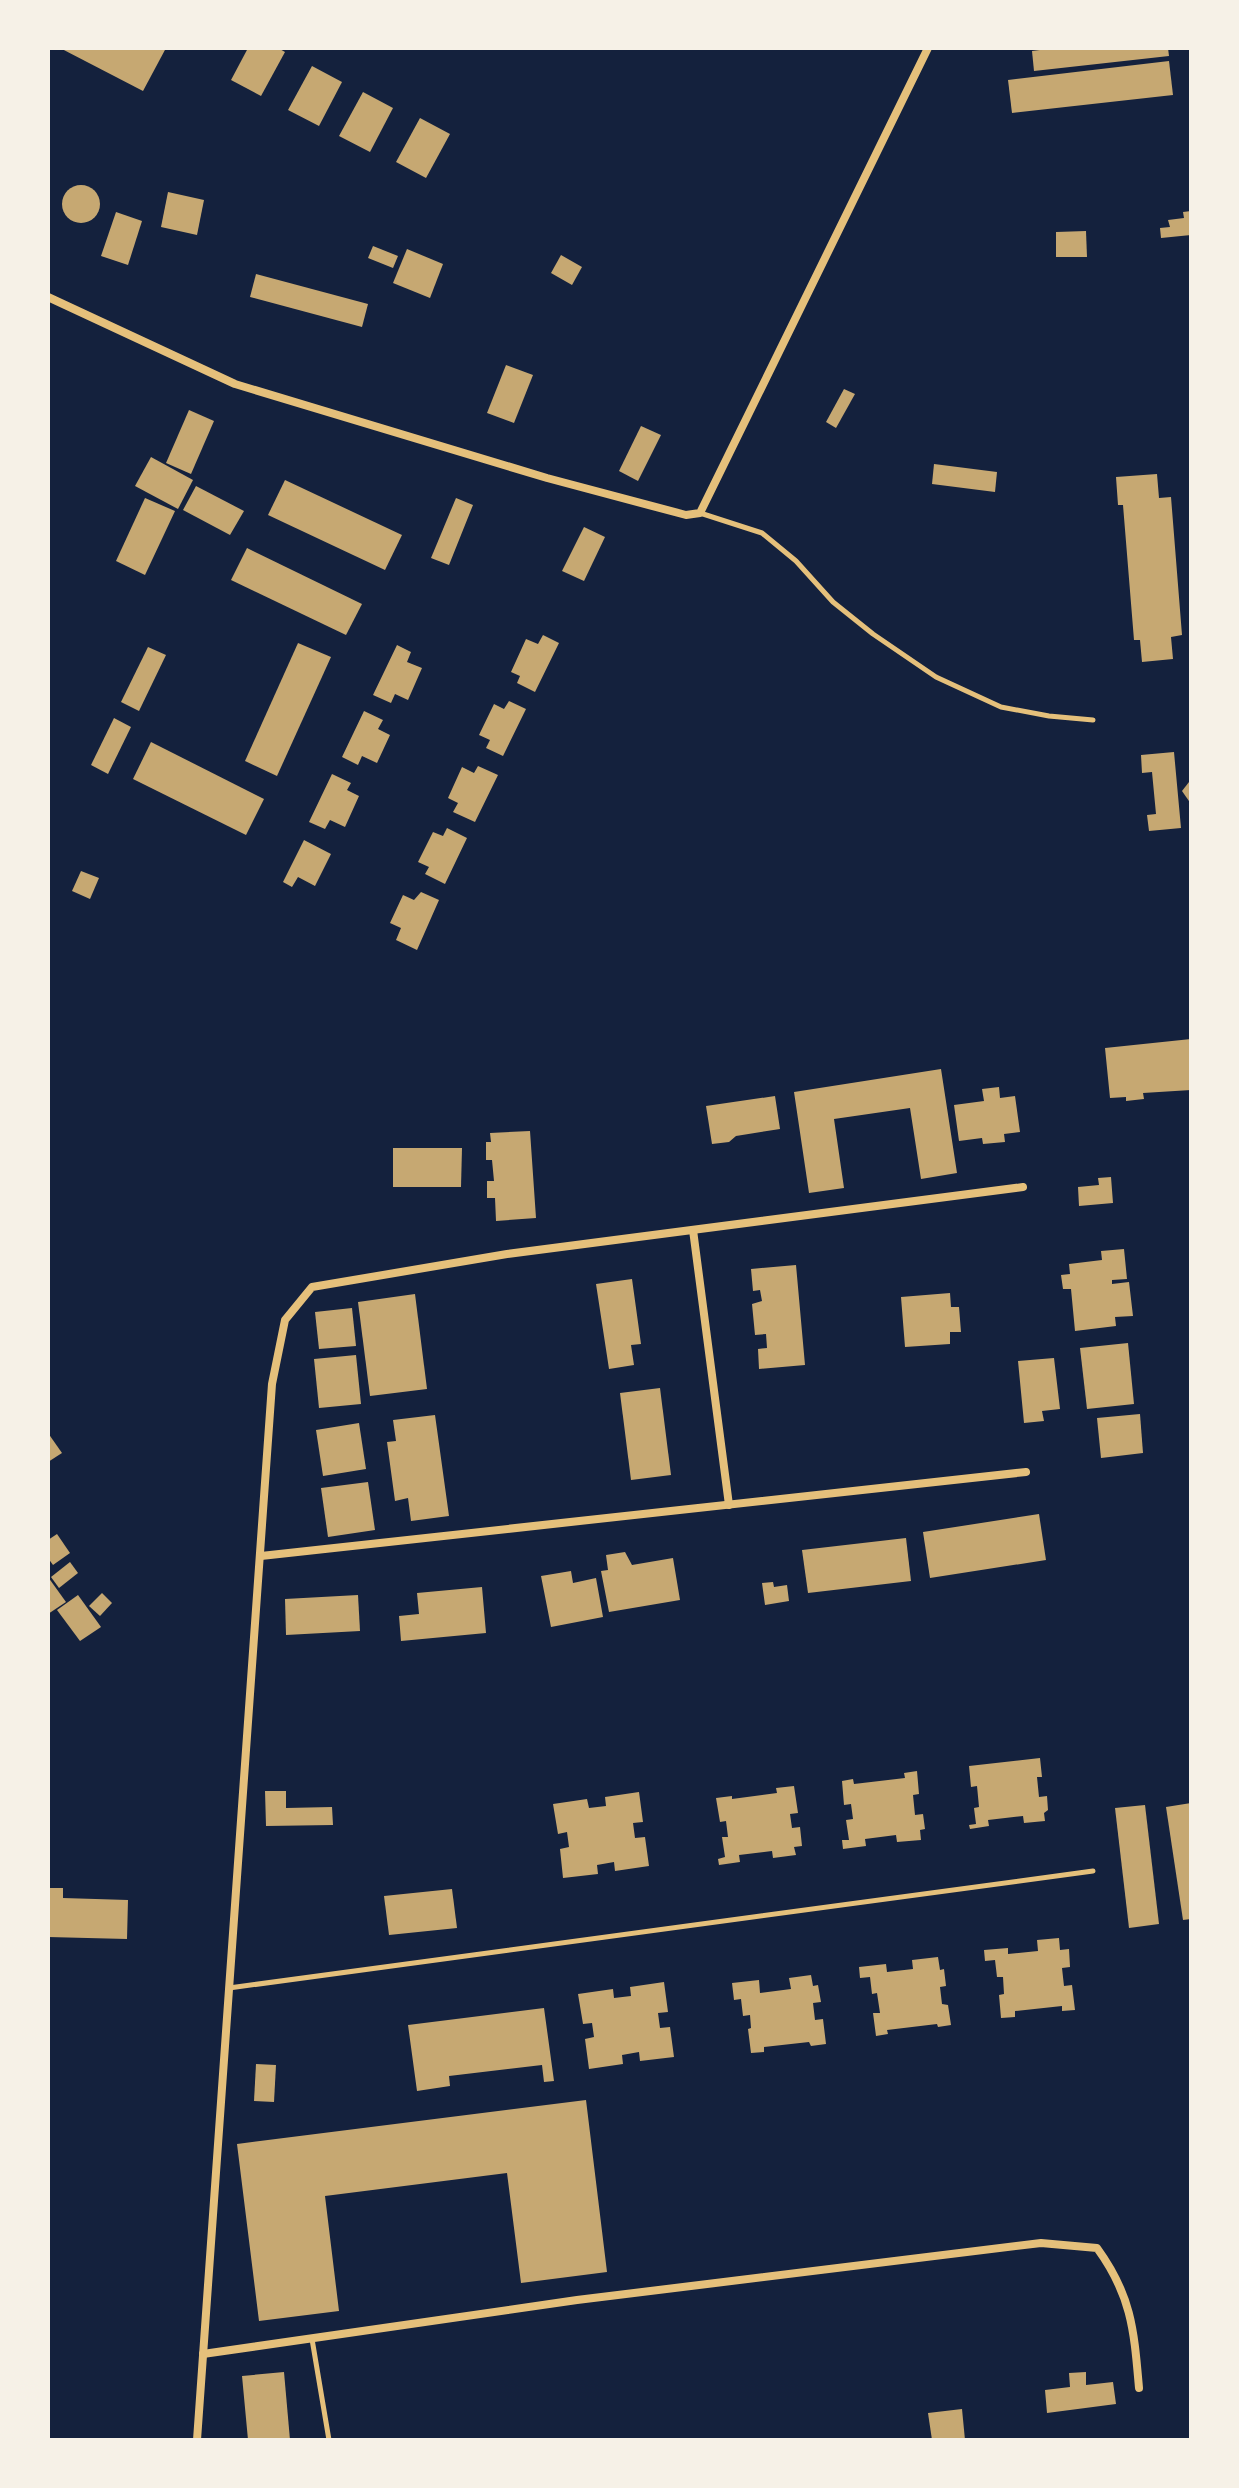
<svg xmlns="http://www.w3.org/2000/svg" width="1239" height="2488" font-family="'Nunito Sans',sans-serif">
<rect width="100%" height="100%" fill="#14213d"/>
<g fill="#c6a872">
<path d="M60 48H166L143 91Z"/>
<path d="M248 48H278L285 52 261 96 231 80Z"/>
<path d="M1055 48H1168L1169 56 1034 71 1032 51Z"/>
<path d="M1169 61 1173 95 1012 113 1008 80Z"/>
<path d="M312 66 342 82 319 126 288 110Z"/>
<path d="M363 92 393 108 370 152 339 136Z"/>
<path d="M420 118 450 134 426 178 396 162Z"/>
<circle cx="81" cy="204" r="19"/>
<path d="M168 192 204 200 197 235 161 227Z"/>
<path d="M1191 211V235L1161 238 1160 228 1170 227 1168 220 1184 218 1183 212Z"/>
<path d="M116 212 142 221 128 265 101 256Z"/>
<path d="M1086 231 1087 257H1056V232Z"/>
<path d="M373 246 398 256 393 268 368 258Z"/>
<path d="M407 249 443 264 430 298 393 283Z"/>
<path d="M561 255 582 267 572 285 551 273Z"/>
<path d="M256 274 368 304 362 327 250 297Z"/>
<path d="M506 365 533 375 514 423 487 413Z"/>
<path d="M844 389 855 394 836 428 826 422Z"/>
<path d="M189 410 214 421 191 474 166 463Z"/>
<path d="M641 426 661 435 638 481 619 471Z"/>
<path d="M151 457 193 480 178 509 135 486Z"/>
<path d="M934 464 997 472 995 492 932 484Z"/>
<path d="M1157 474 1159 498 1171 497 1182 635 1171 637 1173 659 1142 662 1140 640H1134L1123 505H1118L1116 477Z"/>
<path d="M285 480 402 535 385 570 268 515Z"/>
<path d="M196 486 244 511 230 535 183 510Z"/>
<path d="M145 498 175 511 145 575 116 561Z"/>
<path d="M456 498 473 505 449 565 431 558Z"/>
<path d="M584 527 605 537 584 581 562 571Z"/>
<path d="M247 548 362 604 346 635 231 580Z"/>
<path d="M543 635 559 643 535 692 517 683 520 676 511 672 526 639 538 644Z"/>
<path d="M298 643 331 657 277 776 245 761Z"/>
<path d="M397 645 411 652 407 662 422 668 408 700 395 694 391 703 373 695Z"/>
<path d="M148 647 166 655 139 711 121 702Z"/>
<path d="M509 701 526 709 503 756 486 748 490 740 479 735 494 704 504 709Z"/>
<path d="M364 711 383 720 378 729 390 735 377 763 362 756 358 765 342 757Z"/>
<path d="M114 718 131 727 108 774 91 765Z"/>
<path d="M151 742 264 799 246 835 133 779Z"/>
<path d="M1174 752 1181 828 1149 831 1147 815 1156 814 1152 772 1142 773 1141 755Z"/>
<path d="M478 766 498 775 475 822 453 812 458 803 448 798 462 767 474 773Z"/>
<path d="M332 774 351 783 347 790 359 796 345 827 330 820 325 829 309 822Z"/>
<path d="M1189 782 1191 785V804L1182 791Z"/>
<path d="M447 828 467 838 445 884 425 874 429 867 418 862 433 832 443 836Z"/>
<path d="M304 840 331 854 315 886 298 877 292 887 283 882Z"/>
<path d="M81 871 99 878 90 899 72 891Z"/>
<path d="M421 892 439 900 417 950 396 940 401 928 390 923 403 895 414 900Z"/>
<path d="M1191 1039V1090L1143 1093 1144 1099 1126 1101V1097L1110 1098 1105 1048Z"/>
<path d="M941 1069 957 1173 921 1179 910 1108 834 1119 844 1188 809 1193 794 1092Z"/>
<path d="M999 1087 1000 1098 1015 1096 1020 1132 1004 1134 1005 1142 983 1144 982 1138 959 1141 954 1105 984 1101 982 1089Z"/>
<path d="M775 1096 780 1129 736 1136 729 1142 712 1144 706 1106Z"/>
<path d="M530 1131 536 1218 496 1221 495 1198H487V1181H494L492 1160H486V1142H491L490 1133Z"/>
<path d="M393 1148H462L461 1187H393Z"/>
<path d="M1111 1177 1113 1203 1079 1206 1078 1187 1099 1185 1098 1178Z"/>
<path d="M1124 1249 1127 1279 1112 1280V1284L1129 1282 1133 1316 1115 1317 1116 1326 1075 1331 1071 1289H1063L1061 1275 1070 1274 1069 1264 1102 1260 1101 1251Z"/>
<path d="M796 1265 805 1365 759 1369 758 1349 767 1348 766 1334 755 1335 752 1304 762 1301 760 1290 753 1291 751 1269Z"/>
<path d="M632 1279 641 1344 631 1345 634 1365 609 1369 596 1284Z"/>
<path d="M950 1293 951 1307H959L961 1332H950V1344L905 1347 901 1297Z"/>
<path d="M415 1294 427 1389 370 1396 358 1302Z"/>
<path d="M352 1308 356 1346 319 1349 315 1312Z"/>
<path d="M1128 1343 1134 1404 1087 1409 1080 1348Z"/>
<path d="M356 1355 361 1404 319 1408 314 1359Z"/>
<path d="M1054 1358 1060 1409 1042 1411 1044 1421 1024 1423 1018 1361Z"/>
<path d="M660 1388 671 1475 631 1480 620 1393Z"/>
<path d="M1140 1414 1143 1453 1101 1458 1097 1418Z"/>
<path d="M435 1415 449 1516 411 1521 408 1498 395 1501 387 1442 396 1441 393 1420Z"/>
<path d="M359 1423 366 1469 323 1476 316 1430Z"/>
<path d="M48 1433 62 1453 48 1462Z"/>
<path d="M368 1482 375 1530 328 1537 321 1488Z"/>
<path d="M1039 1514 1046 1560 930 1578 923 1532Z"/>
<path d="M57 1534 70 1553 53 1565 48 1558V1540Z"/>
<path d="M906 1538 911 1581 808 1593 802 1550Z"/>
<path d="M625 1552 632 1565 673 1558 680 1600 609 1612 601 1571 608 1570 606 1555Z"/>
<path d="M70 1562 78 1573 59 1588 51 1577Z"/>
<path d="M571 1571 573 1583 596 1578 603 1617 551 1627 541 1576Z"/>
<path d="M48 1577 66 1602 48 1614Z"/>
<path d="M773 1582 774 1587 787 1585 789 1601 765 1605 762 1583Z"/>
<path d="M482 1587 486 1633 401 1641 399 1616 419 1614 417 1593Z"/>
<path d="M102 1593 112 1603 100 1616 89 1606Z"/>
<path d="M78 1595 101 1627 80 1641 57 1610Z"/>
<path d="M358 1595 360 1631 286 1635 285 1599Z"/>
<path d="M1040 1758 1042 1777H1037L1039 1797 1047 1796 1048 1810 1044 1813 1045 1821 1024 1823 1023 1816 988 1820 989 1826 970 1829 969 1825 976 1824 974 1808 979 1807 977 1786 971 1787 969 1766Z"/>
<path d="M917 1771 919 1794 913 1795 915 1815 923 1814 925 1829 920 1830 921 1840 897 1842 896 1835 865 1839 866 1846 843 1849 842 1840H849L846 1820 853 1819 851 1804 844 1805 842 1781 853 1779 854 1784 905 1778 904 1773Z"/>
<path d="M794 1786 798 1813 790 1814 792 1828 800 1827 802 1846 794 1847 796 1855 773 1858 772 1851 739 1855 740 1862 719 1865 718 1859 725 1857 722 1837H728L726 1821 720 1822 716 1798 732 1796V1799L777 1793 776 1788Z"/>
<path d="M265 1791H286V1808L332 1807 333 1825 266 1826Z"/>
<path d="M639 1792 643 1822 633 1823 635 1838 645 1837 649 1866 615 1871 614 1862 597 1865 598 1874 563 1878 560 1849 569 1847 567 1832 558 1834 553 1804 587 1799 589 1808 606 1806 605 1797Z"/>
<path d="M1191 1803V1919L1183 1920 1166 1807Z"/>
<path d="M1145 1805 1159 1924 1129 1928 1115 1808Z"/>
<path d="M48 1888H63V1898L128 1900 127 1939 48 1937Z"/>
<path d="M452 1889 457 1928 389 1935 384 1896Z"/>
<path d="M1059 1938 1060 1950 1069 1949 1070 1967 1062 1968 1064 1986 1072 1985 1075 2010 1062 2011V2006L1015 2011V2017L1001 2018 999 1995 1004 1994 1003 1977H997L995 1960 985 1961 984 1950 1008 1948V1954L1038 1951 1037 1940Z"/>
<path d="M938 1957 940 1970 944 1969 946 1986 940 1987 942 2004 948 2005 951 2025 938 2027 937 2024 887 2030 888 2034 876 2036 873 2013H880L877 1993 872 1994 870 1977 860 1978 859 1967 886 1964 887 1972 913 1969 912 1960Z"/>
<path d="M811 1975 813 1986 818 1985 821 2002 813 2003 815 2020 823 2019 826 2044 811 2046 809 2042 764 2047V2052L751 2053 748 2029 751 2028 750 2015 743 2016 741 1999 734 2000 732 1983 759 1980 760 1993 791 1989 789 1978Z"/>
<path d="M664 1982 668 2012 658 2013 660 2028 670 2027 674 2057 640 2061 639 2052 622 2055 623 2064 589 2069 585 2039 594 2037 592 2023 583 2024 578 1994 613 1989 614 1998 631 1996 630 1987Z"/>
<path d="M544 2008 554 2081 544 2082 542 2065 449 2076 450 2086 417 2091 408 2025Z"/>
<path d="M256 2064 276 2065 274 2102 254 2101Z"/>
<path d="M586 2100 607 2272 521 2283 507 2173 325 2196 339 2311 259 2321 237 2144Z"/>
<path d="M284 2372 290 2440H248L242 2376Z"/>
<path d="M1086 2372V2385L1113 2382 1116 2404 1047 2413 1045 2390 1070 2387 1069 2373Z"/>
<path d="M962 2409 965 2440H932L928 2413Z"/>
</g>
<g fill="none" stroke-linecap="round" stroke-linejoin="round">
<g stroke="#e5c07b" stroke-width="5">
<path d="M700 513 762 533 796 561 833 602 873 634 936 677 1001 707 1049 716 1093 720"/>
<path d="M229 1988 1093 1871"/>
<path d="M312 2339 329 2440"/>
</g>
<g stroke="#e5c07b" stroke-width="8">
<path d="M48 297 235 384 547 478 686 515 700 513 928 48"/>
<path d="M693 1230 729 1505"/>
<path d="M261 1556 1026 1472"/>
<path d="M203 2354 577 2300 1041 2243 1097 2248C1132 2296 1134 2331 1139 2388"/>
<path d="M197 2440 272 1384 285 1320 312 1287 507 1254 1023 1187"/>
</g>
</g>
<rect width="1239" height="2488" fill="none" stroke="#f6f1e7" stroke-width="100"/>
</svg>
